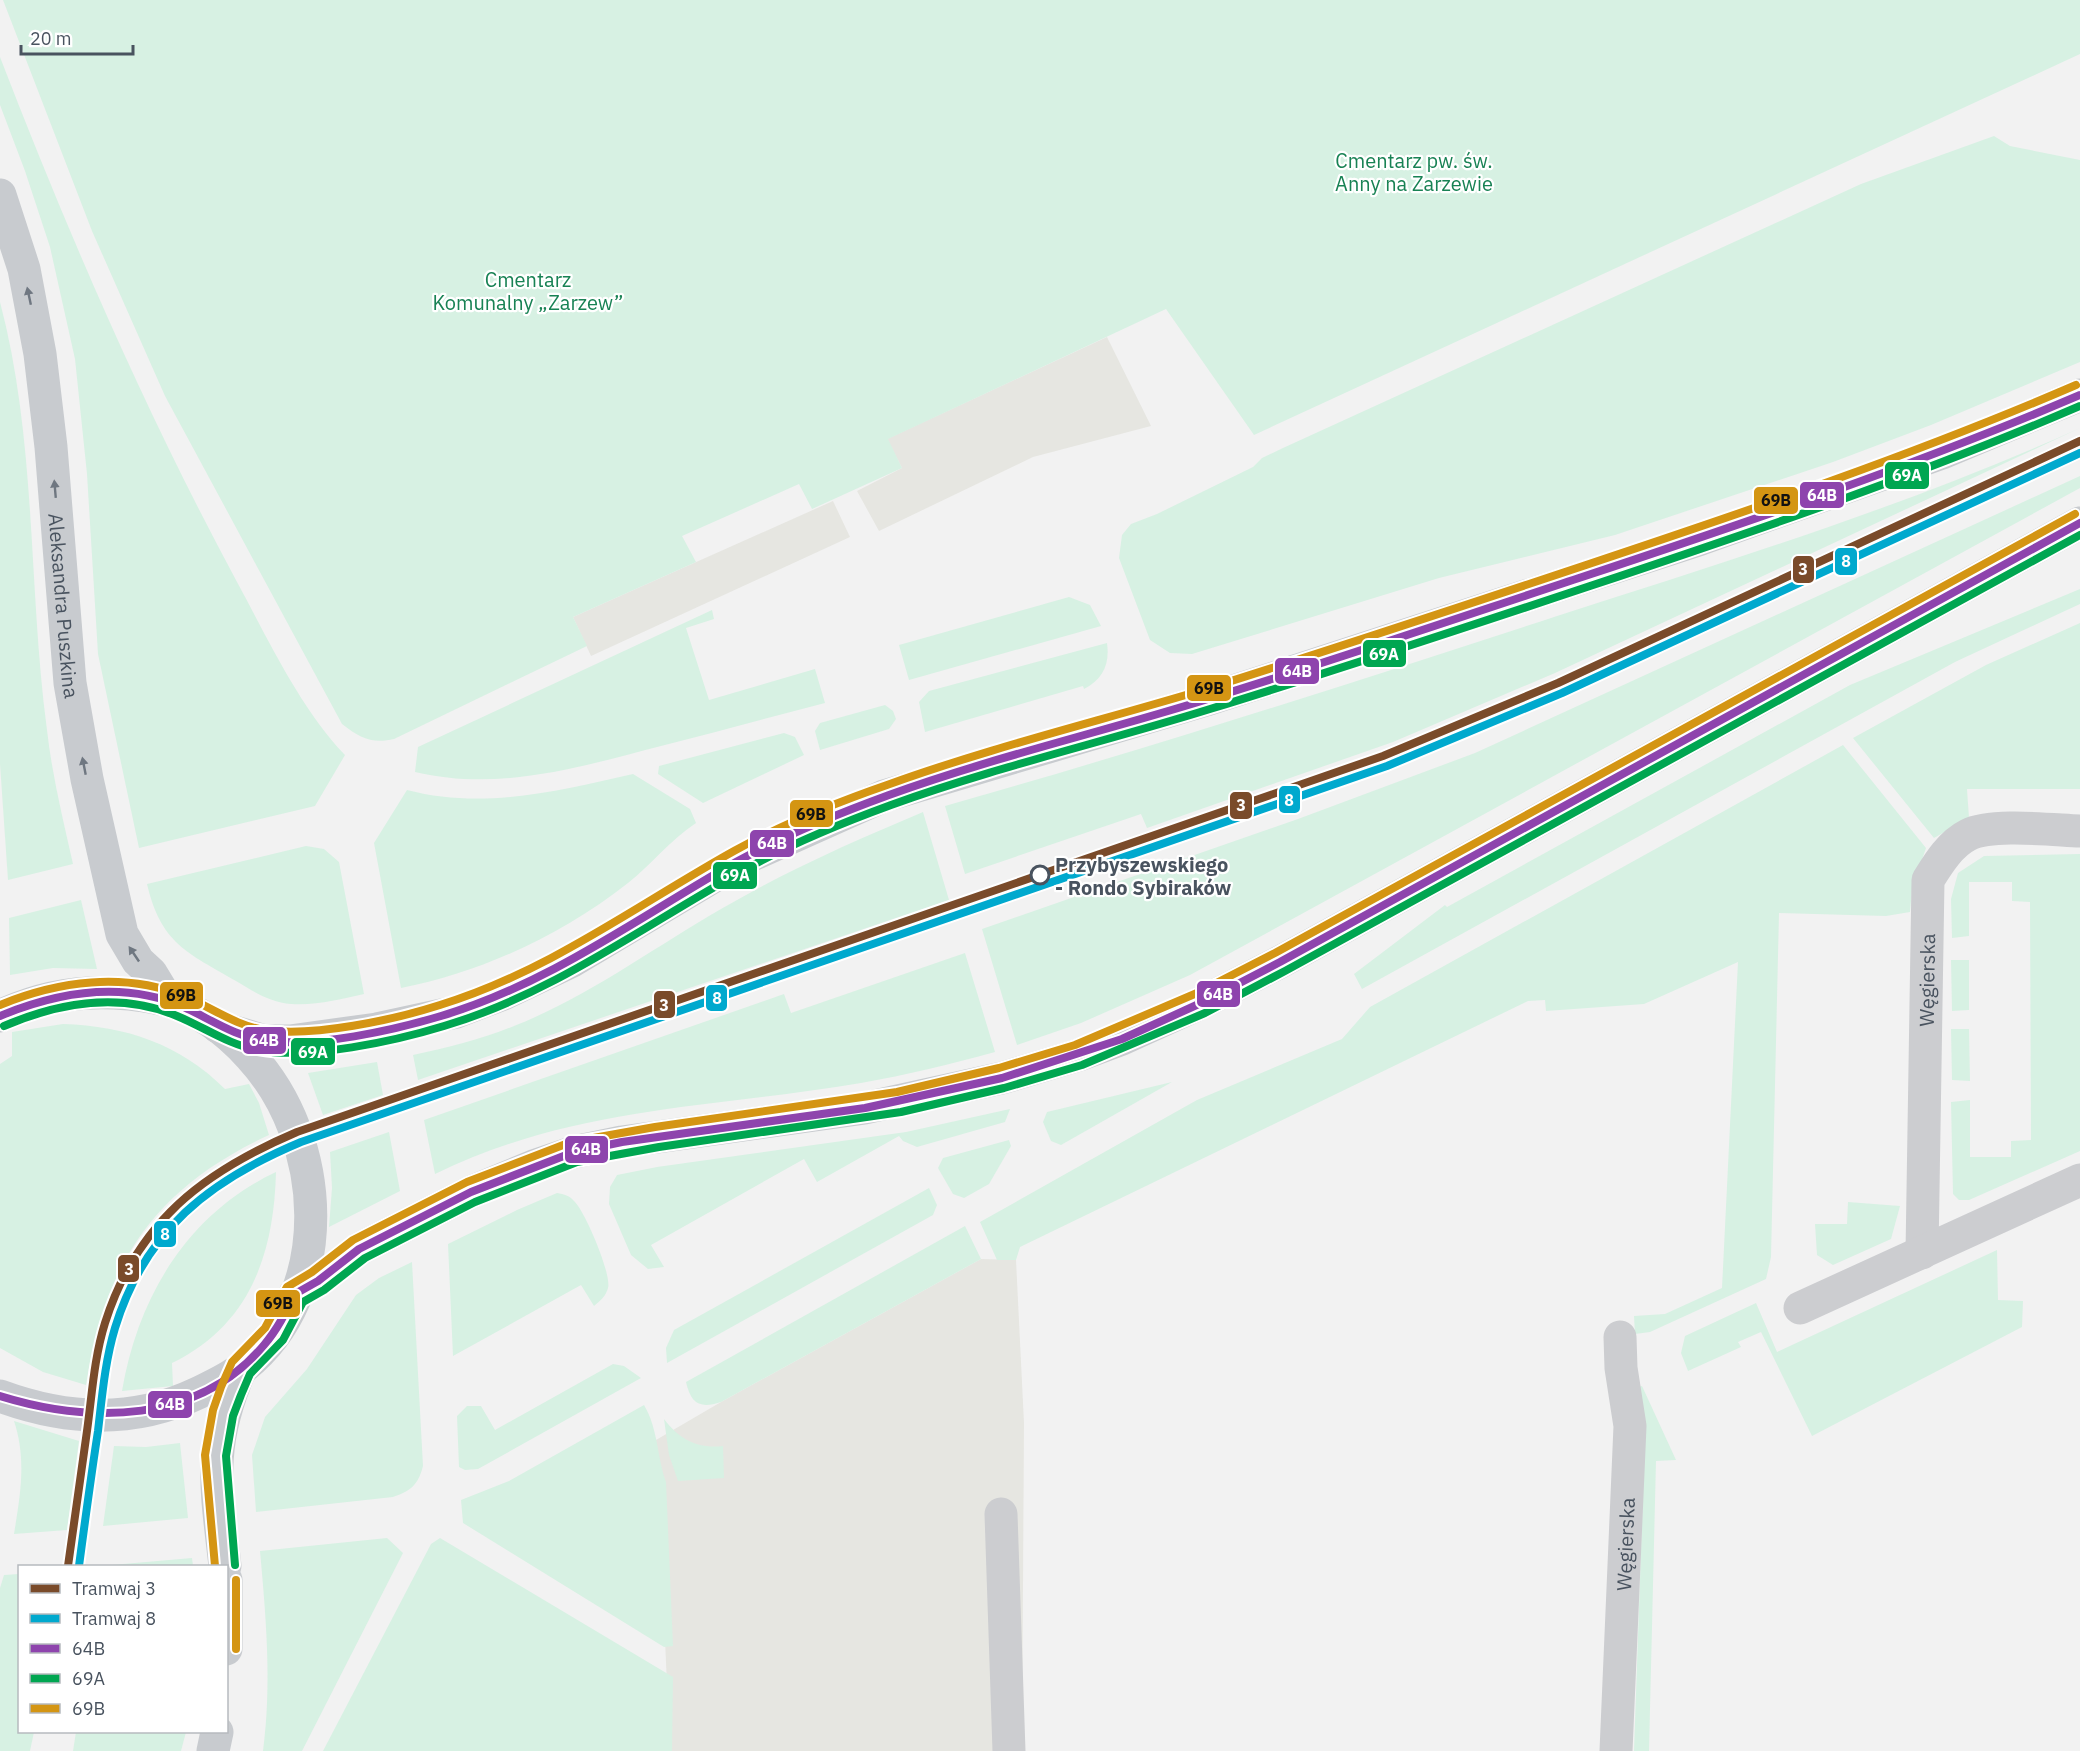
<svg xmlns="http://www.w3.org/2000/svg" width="2080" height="1751" font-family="'IBM Plex Sans',sans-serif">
<rect width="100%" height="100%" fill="#f2f2f2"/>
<g fill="#e6e6e1">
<path d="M1107 337 1151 426 1033 457 879 531 857 491 902 468 887 439Z"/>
<path d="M833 501 850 537 591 656 573 617Z"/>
<path d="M981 1259 1016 1260 1024 1423 1022 1751H670L656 1440 721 1402Z"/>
</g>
<g fill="#d7f1e3">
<path d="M3 0H2080V54L1254 435 1166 309 888 439 902 468 812 509 799 484 682 536 696 562 573 617 587 646 394 739C372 744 360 738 342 724L165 396 92 231Z"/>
<path d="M0 57C69 236 146 413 237 582 268 639 300 708 345 755L315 806 139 848 98 654 87 474 75 359 50 247 25 171 0 105Z"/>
<path d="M1994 136 2010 146 2080 160V362L1931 425 1833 462 1615 535 1439 578 1192 654 1170 653 1150 640 1119 558 1122 535 1131 524 1157 514 1253 467 1262 458 1283 448 1861 184Z"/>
<path d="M0 302C37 442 28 587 47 730 52 775 63 819 73 864L8 880 0 764Z"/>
<path d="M2080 428 1555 673 1393 742 1147 828 1141 814 965 874 945 806C1150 748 1352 683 1554 617 1731 560 1910 505 2080 428Z"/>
<path d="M2080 476V488L1190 975 1081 1023 1017 1045 982 929 1298 819 1475 753Z"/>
<path d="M2080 589V604L1955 662 1362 989 1354 974 1445 905 1447 907 1850 685Z"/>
<path d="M1069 597 1090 605 1101 626 909 680 899 645Z"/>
<path d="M712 610 714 619 686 628 709 700 815 669 825 703C770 717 716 732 661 746 580 767 499 792 415 772L418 747Z"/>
<path d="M2080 623V789H1967L1969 818 1934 838 1853 738 1986 665Z"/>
<path d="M1107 643C1110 664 1103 679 1084 689L1083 686 925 732 919 702 929 691Z"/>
<path d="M885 705 893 711 896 719 889 729 820 750 815 731 820 723Z"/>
<path d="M784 733 795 737 804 755 703 803 658 774 659 766Z"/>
<path d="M1843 745 1926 848 1912 889 1910 912 1886 916 1779 913 1771 1257 1766 1279 1650 1332 1635 1334 1634 1316 1665 1314 1722 1288 1738 962 1644 1004 1546 1011 1545 1000 1528 1001 1020 1247 1016 1260H997L980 1222 1197 1100 1342 1039 1370 1007Z"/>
<path d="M633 774 690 809 696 823C670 840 652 864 628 883 562 935 482 972 401 988L374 843 407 790C483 810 559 791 633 774Z"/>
<path d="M923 812 949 900 418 1080 413 1055C447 1048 482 1039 514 1026 588 997 653 948 721 909 786 871 854 841 923 812Z"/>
<path d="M306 846 324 849 339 862 364 994C341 999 315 1006 291 1004 270 1002 254 992 236 981 188 953 161 944 147 884Z"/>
<path d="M2080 854V1151L1969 1200H1959L1953 1194 1951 1102 1970 1100V1157H2011V1141L2031 1140 2030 902 2012 901V882H1969V936L1952 938 1951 899 1958 873 1984 856Z"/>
<path d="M81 900 97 969 53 968 10 975 9 918Z"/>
<path d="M965 953 995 1052C951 1064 907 1075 861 1083 714 1108 573 1106 435 1174L424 1120 784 994 791 1013Z"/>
<path d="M1951 960H1969V1010L1952 1011Z"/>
<path d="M63 1024C126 1026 180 1044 225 1089L249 1084 259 1103 269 1135C155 1188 105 1262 86 1385L43 1372 0 1348V1064L12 1056V1032Z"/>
<path d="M1951 1029H1969L1970 1081 1952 1080Z"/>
<path d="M377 1062 383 1095 323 1115 308 1073Z"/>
<path d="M1172 1082 1061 1145 1051 1141 1043 1122 1047 1112Z"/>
<path d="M1010 1109 1005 1122 917 1147 903 1141 899 1136 817 1182 804 1159 651 1245 664 1267 648 1269 631 1255 609 1204 610 1187 617 1175 657 1167 906 1132Z"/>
<path d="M389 1132 400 1191 329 1227 332 1188 330 1152Z"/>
<path d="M1009 1140 1011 1146 989 1184 964 1198 953 1194 938 1168 943 1158Z"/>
<path d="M276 1172C274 1254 250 1325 172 1363L173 1386 122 1391C138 1297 187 1214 276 1172Z"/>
<path d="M929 1188 937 1205 933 1215 667 1363 666 1348 674 1330Z"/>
<path d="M557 1193C564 1194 570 1196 574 1201 585 1211 612 1275 608 1288 606 1296 600 1301 594 1306L581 1285 453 1356 448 1244 517 1210Z"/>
<path d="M1848 1202 1900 1206 1891 1239 1833 1265 1817 1255 1815 1224H1847Z"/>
<path d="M965 1226 981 1259 721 1402C700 1409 691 1404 686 1382Z"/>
<path d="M1997 1250 1998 1300 2023 1301 2022 1327 1812 1436 1761 1332 1738 1342 1741 1347 1688 1371 1681 1353 1685 1336 1756 1303 1777 1352Z"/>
<path d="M412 1262 423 1466C418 1485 411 1491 393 1497L256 1512 252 1455 265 1417 307 1369 356 1295 379 1278Z"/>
<path d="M613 1364 624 1366 641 1378 478 1469 465 1470 459 1467 457 1416 467 1406H481L495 1430Z"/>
<path d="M1642 1386 1676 1460 1656 1461 1649 1751H1634L1644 1465 1638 1387Z"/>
<path d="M644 1405C658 1428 657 1457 666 1482L673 1646 664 1647 463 1523 461 1500 509 1481Z"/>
<path d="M664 1419C679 1439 697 1449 723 1446L724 1478 678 1481 669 1455Z"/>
<path d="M14 1421 79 1441 67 1530 14 1534C20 1496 27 1460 14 1421Z"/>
<path d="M180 1443 188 1518 103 1526 114 1446 146 1447Z"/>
<path d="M387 1538 403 1553 302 1751H263C272 1684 266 1618 260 1551Z"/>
<path d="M440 1538 673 1677 672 1751H323L431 1544Z"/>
<path d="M192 1558 193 1566H100Z"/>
<path d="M19 1574 20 1732H34L30 1751H0V1588L4 1575Z"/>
<path d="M76 1732H186L181 1751H73Z"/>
</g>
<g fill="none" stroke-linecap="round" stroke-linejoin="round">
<g stroke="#cccdd0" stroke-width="33">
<path id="s1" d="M1922 1253 1928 880C1938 864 1950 844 1968 835 1991 823 2053 830 2080 831"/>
<path d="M1800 1308 2080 1180"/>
<path d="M1001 1514 1009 1751"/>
<path id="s2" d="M1616 1751 1630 1426 1621 1368 1620 1337"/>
</g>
<g stroke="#c8cbcf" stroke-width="33">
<path id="s3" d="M0 195 24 269 40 354 51 447 70 683 87 779 122 934 138 961 151 973 168 1001"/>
<path d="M0 1016C35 999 75 991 114 993 132 994 151 996 168 1001 199 1010 228 1032 250 1056 327 1139 338 1294 241 1369 228 1379 212 1386 198 1393 133 1424 65 1420 0 1396"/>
<path d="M218 1027 265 1041H290L377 1029 456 1012 503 994 572 961 741 860 884 796 1206 700 1701 539 1942 453 2080 395"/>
<path d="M295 1294 318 1281 359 1249 471 1192 536 1165 574 1152 622 1142 865 1108 1002 1078 1079 1055 1122 1039 1201 1003 1280 962 2080 523"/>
<path d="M225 1566C216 1485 207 1447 241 1368"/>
<path d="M226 1580V1649"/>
<path d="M213 1751 217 1732"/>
</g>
<defs>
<g id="bus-1">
<path d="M0 1016C58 992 124 981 184 1007 210 1019 236 1037 266 1041 318 1047 391 1031 441 1016 549 984 639 917 736 862 785 835 837 814 889 795 994 757 1102 732 1208 699 1332 661 1455 619 1579 578 1748 522 1916 465 2080 395"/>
<path d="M295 1294 318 1281 359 1249 471 1192 574 1152 622 1142 865 1108 1002 1078 1122 1039 1201 1003 1280 962 2080 523"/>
<path d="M0 1396C91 1424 198 1424 264 1345 277 1330 286 1312 295 1294"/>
</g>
<g id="bus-2">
<path d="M4 1026C58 1003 120 992 177 1016 204 1027 229 1045 258 1050 309 1060 395 1041 444 1026 552 994 642 927 739 873 787 845 839 824 891 805 996 767 1104 742 1210 709 1337 670 1464 628 1590 586 1755 531 1920 475 2080 406"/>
<path d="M235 1565 226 1456 233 1416 241 1395 250 1374 283 1340 303 1302 324 1290 365 1258 475 1202 577 1162 659 1147 901 1112 1004 1088 1082 1065 1205 1013 1285 971 2080 535"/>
</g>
<g id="bus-3">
<path d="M0 1005C58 981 124 972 184 996 211 1007 236 1026 265 1030 314 1037 393 1020 440 1005 548 972 637 905 734 851 783 824 835 803 887 785 992 747 1100 721 1206 689 1333 649 1460 607 1586 565 1751 510 1916 454 2076 385"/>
<path d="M215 1566 205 1455 213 1410 221 1387 232 1362 265 1328 287 1287 312 1272 353 1240 467 1182 571 1142 655 1127 897 1092 999 1068 1075 1045 1197 993 1275 953 2075 514"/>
<path d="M236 1580V1649"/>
</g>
</defs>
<use href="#bus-1" stroke="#fff" stroke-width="12"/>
<use href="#bus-2" stroke="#fff" stroke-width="12"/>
<use href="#bus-3" stroke="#fff" stroke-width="12"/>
<use href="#bus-1" stroke="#8e44ad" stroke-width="8"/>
<use href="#bus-2" stroke="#00a651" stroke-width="8"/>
<use href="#bus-3" stroke="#d49513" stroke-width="8"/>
<defs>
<path id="tram-1" d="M68 1566C74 1521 81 1476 87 1431 92 1395 94 1358 105 1323 137 1222 203 1172 297 1132L1383 756 1558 683 2080 441"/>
<path id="tram-2" d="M79 1566C85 1521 91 1476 98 1431 102 1397 105 1361 115 1328 145 1230 210 1180 301 1142L1387 766 1562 693 2080 453"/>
</defs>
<use href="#tram-1" stroke="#fff" stroke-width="12"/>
<use href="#tram-2" stroke="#fff" stroke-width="12"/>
<use href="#tram-1" stroke="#7a4b2a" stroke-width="8"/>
<use href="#tram-2" stroke="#00a9ce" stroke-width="8"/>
</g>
<defs><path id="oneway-solid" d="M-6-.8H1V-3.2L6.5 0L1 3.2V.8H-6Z" transform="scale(1.5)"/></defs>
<g fill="#6f7781">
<use href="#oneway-solid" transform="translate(29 296) rotate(-102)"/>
<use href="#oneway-solid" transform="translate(55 489) rotate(-95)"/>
<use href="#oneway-solid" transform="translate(84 766) rotate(-101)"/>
<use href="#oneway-solid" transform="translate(134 954) rotate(-124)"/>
</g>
<circle fill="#fff" stroke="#49535f" stroke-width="3" cx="1040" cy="875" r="9"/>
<g text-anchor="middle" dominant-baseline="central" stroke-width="4.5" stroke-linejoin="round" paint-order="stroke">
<g font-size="20" fill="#188254" stroke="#fff">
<text x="1414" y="160">Cmentarz pw. św.<tspan x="1414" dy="23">Anny na Zarzewie</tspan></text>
<text x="528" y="279">Cmentarz<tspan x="528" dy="23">Komunalny „Zarzew”</tspan></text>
</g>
<g font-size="20" fill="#49535f" stroke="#fff">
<text stroke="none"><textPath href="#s3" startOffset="417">Aleksandra Puszkina</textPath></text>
<text stroke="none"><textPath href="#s1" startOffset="273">Węgierska</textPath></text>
<text stroke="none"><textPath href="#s2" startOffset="207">Węgierska</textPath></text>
</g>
<g font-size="20" font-weight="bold" fill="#49535f" stroke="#fff" text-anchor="start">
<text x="1055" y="864">Przybyszewskiego<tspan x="1055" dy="23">- Rondo Sybiraków</tspan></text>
</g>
</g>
<g stroke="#fff" stroke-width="2">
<rect x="1884" y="461" width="46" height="29" rx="6" fill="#00a651"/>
<rect x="1799" y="481" width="46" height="28" rx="6" fill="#8e44ad"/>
<rect x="1753" y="486" width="46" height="29" rx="6" fill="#d49513"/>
<rect x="1834" y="547" width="24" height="29" rx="6" fill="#00a9ce"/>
<rect x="1792" y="555" width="23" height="29" rx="6" fill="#7a4b2a"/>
<rect x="1362" y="639" width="45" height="29" rx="6" fill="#00a651"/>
<rect x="1274" y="657" width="46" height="28" rx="6" fill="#8e44ad"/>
<rect x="1186" y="674" width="46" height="28" rx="6" fill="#d49513"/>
<rect x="1278" y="785" width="23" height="29" rx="6" fill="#00a9ce"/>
<rect x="1229" y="791" width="24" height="29" rx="6" fill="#7a4b2a"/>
<rect x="789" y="799" width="45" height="29" rx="6" fill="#d49513"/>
<rect x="749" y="829" width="46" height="29" rx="6" fill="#8e44ad"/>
<rect x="712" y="861" width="46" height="29" rx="6" fill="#00a651"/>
<rect x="1196" y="980" width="45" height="28" rx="6" fill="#8e44ad"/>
<rect x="159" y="981" width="45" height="29" rx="6" fill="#d49513"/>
<rect x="705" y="984" width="23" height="28" rx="6" fill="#00a9ce"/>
<rect x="653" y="990" width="23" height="29" rx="6" fill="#7a4b2a"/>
<rect x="242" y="1026" width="45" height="29" rx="6" fill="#8e44ad"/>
<rect x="290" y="1037" width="46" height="29" rx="6" fill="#00a651"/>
<rect x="564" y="1135" width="45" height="29" rx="6" fill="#8e44ad"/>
<rect x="153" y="1220" width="24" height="28" rx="6" fill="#00a9ce"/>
<rect x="117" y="1254" width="23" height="29" rx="6" fill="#7a4b2a"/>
<rect x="255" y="1289" width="46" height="29" rx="6" fill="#d49513"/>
<rect x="147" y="1390" width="46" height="29" rx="6" fill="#8e44ad"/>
</g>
<g font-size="16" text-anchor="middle" font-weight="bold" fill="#fff">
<text x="1907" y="481">69A</text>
<text x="1822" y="501">64B</text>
<text x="1846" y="567">8</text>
<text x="1803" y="575">3</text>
<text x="1384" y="660">69A</text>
<text x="1297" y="677">64B</text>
<text x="1289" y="806">8</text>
<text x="1241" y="811">3</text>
<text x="772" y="849">64B</text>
<text x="735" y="881">69A</text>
<text x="1218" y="1000">64B</text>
<text x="717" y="1004">8</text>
<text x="664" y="1011">3</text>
<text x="264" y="1046">64B</text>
<text x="313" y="1058">69A</text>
<text x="586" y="1155">64B</text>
<text x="165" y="1240">8</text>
<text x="129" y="1275">3</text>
<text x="170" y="1410">64B</text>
</g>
<g font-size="16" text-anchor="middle" font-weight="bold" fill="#111">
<text x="1776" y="506">69B</text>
<text x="1209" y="694">69B</text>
<text x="811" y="820">69B</text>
<text x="181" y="1001">69B</text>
<text x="278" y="1309">69B</text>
</g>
<rect x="18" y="1565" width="210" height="168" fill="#ffffff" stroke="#b6babf" stroke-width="1.5"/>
<rect x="30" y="1584" width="30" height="9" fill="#7a4b2a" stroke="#b6babf" stroke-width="1.5"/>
<text x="72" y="1595" font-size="18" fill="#49535f">Tramwaj 3</text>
<rect x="30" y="1614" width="30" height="9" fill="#00a9ce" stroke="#b6babf" stroke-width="1.5"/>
<text x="72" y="1625" font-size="18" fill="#49535f">Tramwaj 8</text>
<rect x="30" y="1644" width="30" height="9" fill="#8e44ad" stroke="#b6babf" stroke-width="1.5"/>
<text x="72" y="1655" font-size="18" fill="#49535f">64B</text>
<rect x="30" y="1674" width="30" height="9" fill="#00a651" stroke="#b6babf" stroke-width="1.5"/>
<text x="72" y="1685" font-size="18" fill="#49535f">69A</text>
<rect x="30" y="1704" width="30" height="9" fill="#d49513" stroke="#b6babf" stroke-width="1.5"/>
<text x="72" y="1715" font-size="18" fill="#49535f">69B</text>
<path d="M21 45v9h112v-9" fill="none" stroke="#49535f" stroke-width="3"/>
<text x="30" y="45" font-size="18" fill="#49535f" stroke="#ffffff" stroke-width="4.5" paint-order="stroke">20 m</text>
</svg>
